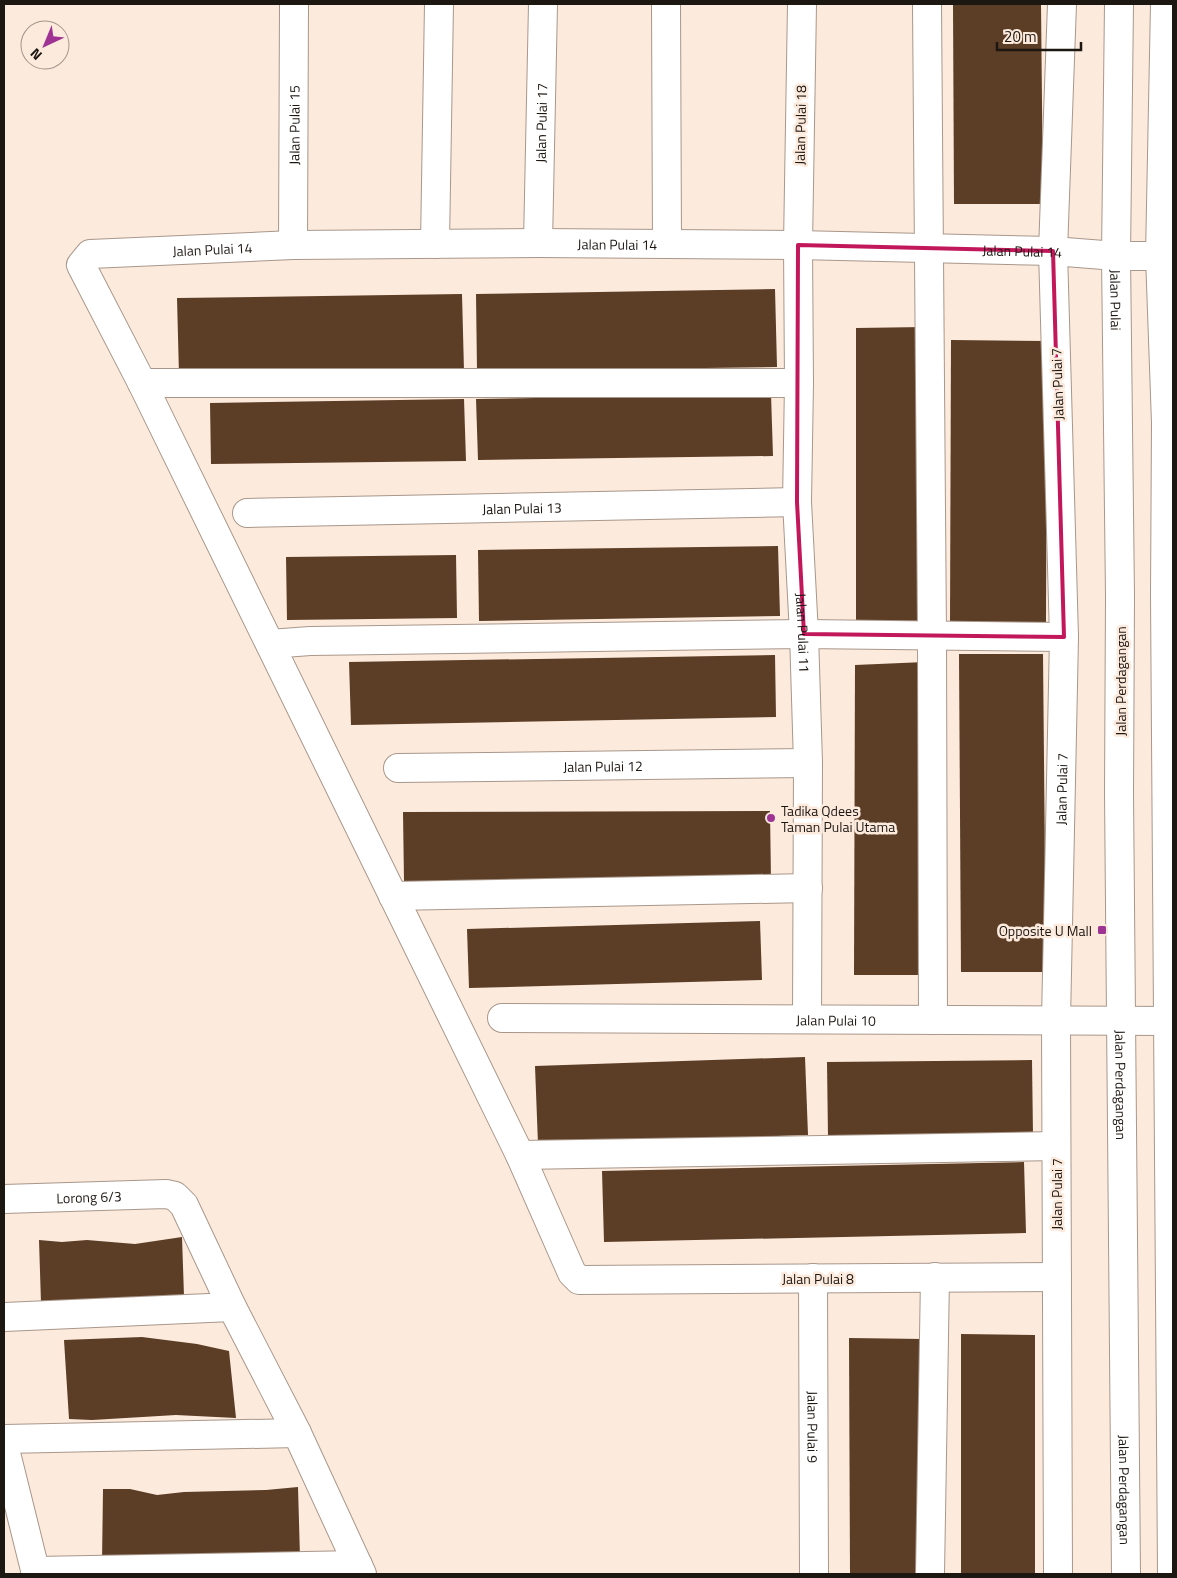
<svg xmlns="http://www.w3.org/2000/svg" width="1177" height="1578" font-family="'Titillium Web',sans-serif">
<rect width="100%" height="100%" fill="#fceadd"/>
<g fill="#5c3d25">
<path d="M953 4H1041L1043 204H954Z"/>
<path d="M775 289 777 367 477 371 476 294Z"/>
<path d="M462 294 464 371 179 375 177 298Z"/>
<path d="M925 327 927 625 856 626V328Z"/>
<path d="M951 340 1047 341 1046 625 950 624Z"/>
<path d="M771 394 773 456 478 460 476 399Z"/>
<path d="M464 399 466 461 211 464 210 403Z"/>
<path d="M778 546 780 616 479 621 478 550Z"/>
<path d="M456 555 457 618 287 620 286 557Z"/>
<path d="M959 654H1043L1046 972H961Z"/>
<path d="M775 655 776 717 351 725 349 662Z"/>
<path d="M925 662V975H854L855 665Z"/>
<path d="M770 811 771 881H404L403 812Z"/>
<path d="M760 921 762 980 469 988 467 929Z"/>
<path d="M805 1057 808 1135 538 1144 535 1066Z"/>
<path d="M1032 1060 1033 1136 828 1137 827 1062Z"/>
<path d="M1024 1162 1026 1233 604 1242 602 1171Z"/>
<path d="M182 1237 184 1296 41 1303 39 1240 62 1242 87 1240 135 1244Z"/>
<path d="M961 1334 1035 1335V1574H961Z"/>
<path d="M142 1337 197 1344 229 1351 236 1418 176 1415 92 1420 69 1419 64 1340Z"/>
<path d="M849 1338 923 1339 924 1574H850Z"/>
<path d="M298 1487 300 1557 102 1563 103 1489H130L157 1495 184 1492 266 1490Z"/>
</g>
<g fill="none" stroke-linecap="round" stroke-linejoin="round">
<defs>
<g id="minor">
<path d="M666 4 667 244"/>
<path id="s1" d="M802 4 798 245 799 383 797 502 804 634 808 763 807 1019"/>
<path d="M927 4 932 636 933 1020"/>
<path id="s2" d="M538 243 543 4"/>
<path d="M435 244 439 4"/>
<path id="s3" d="M293 245 294 4"/>
<path d="M142 383H799"/>
<path id="s4" d="M247 513 797 502"/>
<path d="M270 644 310 641 804 634 1064 637"/>
<path id="s5" d="M398 768 808 763"/>
<path d="M393 896 808 888"/>
<path id="s6" d="M502 1018 1169 1021"/>
<path d="M520 1155 1056 1146"/>
<path id="s7" d="M4 1199 166 1194 175 1196 184 1205 232 1307 297 1433 362 1574"/>
<path id="s8" d="M1057 1277 579 1280 572 1273 568 1264 520 1155 142 383 81 265 90 254 293 245 538 243 798 245 1053 251 1116 256H1160"/>
<path id="s9" d="M813 1278 814 1574"/>
<path d="M4 1317 232 1307"/>
<path d="M4 1439 297 1433"/>
<path d="M4 1445 36 1574"/>
<path d="M35 1571 358 1565"/>
<path d="M930 1574 935 1277"/>
<path id="s10" d="M1058 1574 1056 1021 1064 637 1053 251 1062 4"/>
</g>
<g id="major">
<path id="s11" d="M1119 4 1116 256 1120 597 1119 793 1126 1574"/>
<path d="M1165 4 1160 256 1166 423 1165 596 1172 1574"/>
</g>
</defs>
<use href="#minor" stroke="#a8978b" stroke-width="30"/>
<use href="#major" stroke="#a8978b" stroke-width="30"/>
<use href="#minor" stroke="#fff" stroke-width="28"/>
<use href="#major" stroke="#fff" stroke-width="28"/>
</g>
<path fill="none" stroke="#c2185b" stroke-width="4" stroke-linejoin="round" d="M798 245 1053 251 1064 637 804 634 797 502Z"/>
<g fill="#9f3394" stroke="#fceadd" stroke-width="2">
<circle cx="771" cy="818" r="5"/>
<rect x="1097" y="925" width="10" height="10" rx="2.5"/>
</g>
<g text-anchor="middle" dominant-baseline="central" stroke-width="5" stroke-linejoin="round" paint-order="stroke">
<g font-size="14" fill="#1d1712" stroke="#fceadd">
<text stroke="none"><textPath href="#s2" startOffset="120">Jalan Pulai 17</textPath></text>
<text stroke="none"><textPath href="#s3" startOffset="120">Jalan Pulai 15</textPath></text>
<text transform="translate(800 125) rotate(-89)">Jalan Pulai 18</text>
<text stroke="none"><textPath href="#s8" startOffset="2151">Jalan Pulai 14</textPath></text>
<text stroke="none"><textPath href="#s8" startOffset="1746">Jalan Pulai 14</textPath></text>
<text stroke="none"><textPath href="#s8" startOffset="2556">Jalan Pulai 14</textPath></text>
<text stroke="none"><textPath href="#s11" startOffset="296">Jalan Pulai</textPath></text>
<text transform="translate(1057 384) rotate(-92)">Jalan Pulai 7</text>
<text stroke="none"><textPath href="#s4" startOffset="275">Jalan Pulai 13</textPath></text>
<text stroke="none"><textPath href="#s1" startOffset="629">Jalan Pulai 11</textPath></text>
<text transform="translate(1120 681) rotate(-90)">Jalan Perdagangan</text>
<text stroke="none"><textPath href="#s5" startOffset="205">Jalan Pulai 12</textPath></text>
<text stroke="none"><textPath href="#s10" startOffset="785">Jalan Pulai 7</textPath></text>
<text stroke="none"><textPath href="#s6" startOffset="334">Jalan Pulai 10</textPath></text>
<text stroke="none"><textPath href="#s11" startOffset="1081">Jalan Perdagangan</textPath></text>
<text transform="translate(1056 1194) rotate(-90)">Jalan Pulai 7</text>
<text stroke="none"><textPath href="#s7" startOffset="85">Lorong 6/3</textPath></text>
<text x="818" y="1278">Jalan Pulai 8</text>
<text stroke="none"><textPath href="#s9" startOffset="149">Jalan Pulai 9</textPath></text>
<text stroke="none"><textPath href="#s11" startOffset="1486">Jalan Perdagangan</textPath></text>
</g>
<g font-size="14" fill="#1d1712" stroke="#fceadd" text-anchor="start">
<text x="781" y="810">Tadika Qdees<tspan x="781" dy="16">Taman Pulai Utama</tspan></text>
<text x="1092" y="930" text-anchor="end">Opposite U Mall</text>
</g>
</g>
<rect width="1177" height="1578" fill="none" stroke="#1d1712" stroke-width="10"/>
<g transform="translate(45 45) rotate(224)"><circle r="24" fill="#fceadd" stroke="#a3968c"/>
<path d="M0-4L9 19L0 12L-9 19Z" fill="#9f3394"/>
<text y="-8" font-size="14" font-weight="bold" text-anchor="middle" fill="#1d1712">N</text>
</g>
<path d="M997 42v8h84v-8" fill="none" stroke="#1d1712" stroke-width="2.5"/>
<text x="1004" y="42" font-size="15" fill="#1d1712" stroke="#fceadd" stroke-width="4" paint-order="stroke">20 m</text>
</svg>
